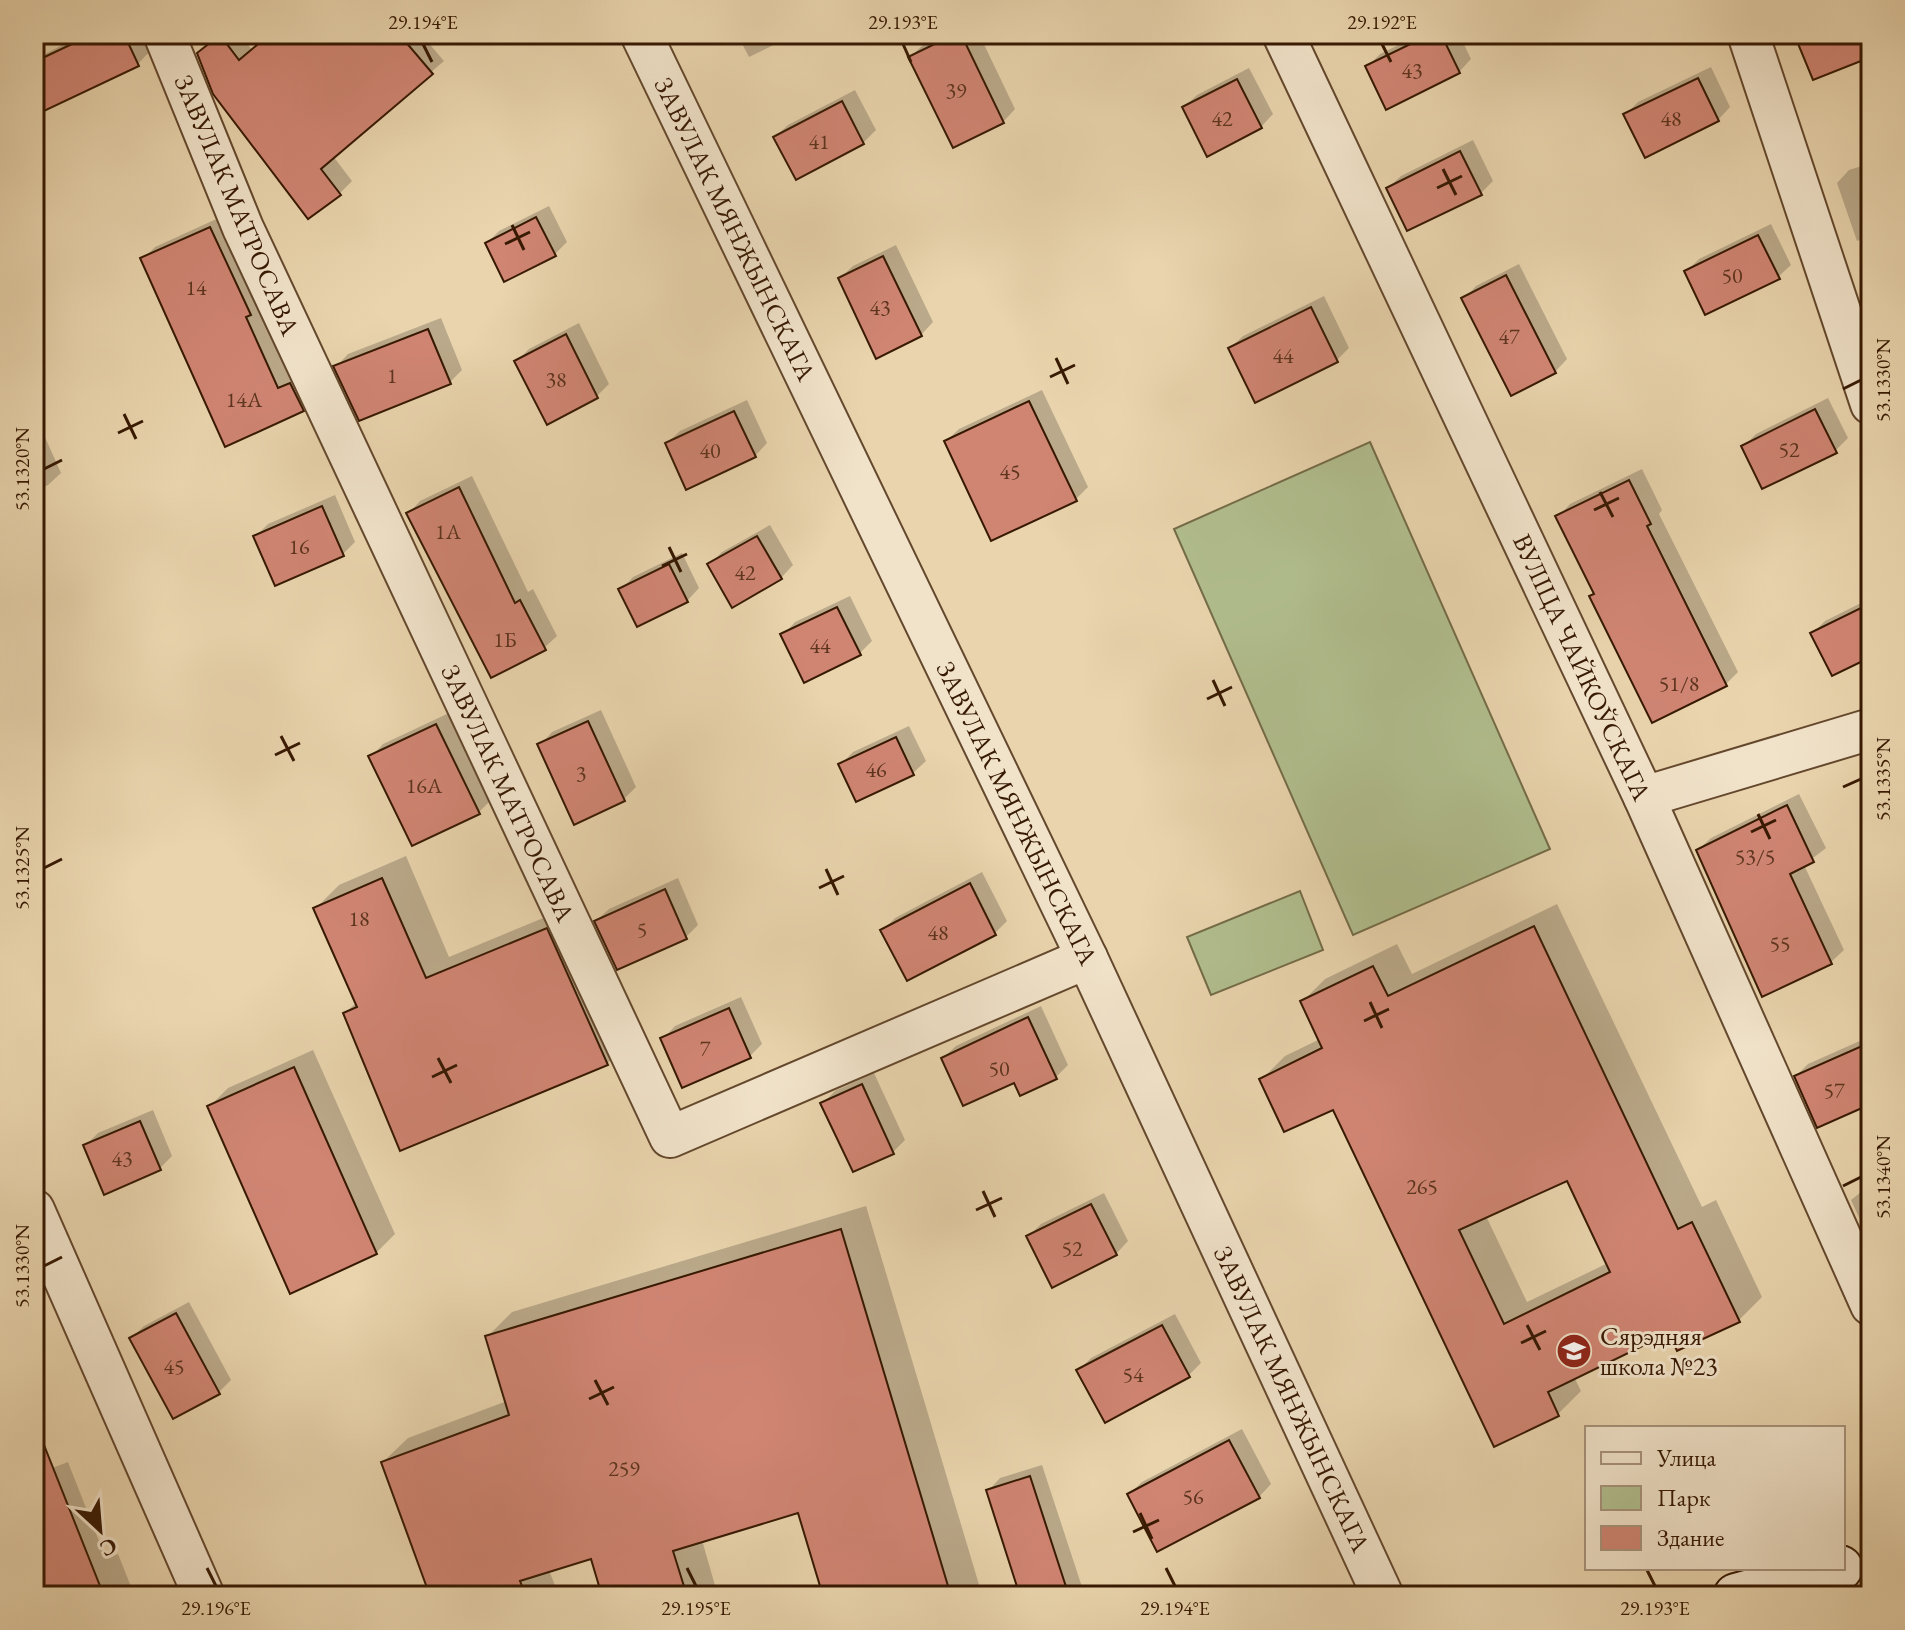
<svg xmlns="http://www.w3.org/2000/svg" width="1905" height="1630" font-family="'EB Garamond',serif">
<rect width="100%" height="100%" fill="#e9d4ad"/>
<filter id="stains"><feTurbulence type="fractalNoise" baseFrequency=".0025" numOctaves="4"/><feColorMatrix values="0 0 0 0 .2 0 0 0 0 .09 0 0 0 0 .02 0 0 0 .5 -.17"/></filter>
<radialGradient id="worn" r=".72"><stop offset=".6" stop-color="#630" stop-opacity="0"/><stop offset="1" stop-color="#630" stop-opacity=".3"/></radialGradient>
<g fill="#b1be8e" stroke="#746c48" stroke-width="2">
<path d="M1370 442 1550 849 1353 935 1174 529Z"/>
<path d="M1300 891 1323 950 1211 995 1187 937Z"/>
</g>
<g fill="#0003" fill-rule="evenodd">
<path d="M83 34H142L150 51 138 64 34 85V60Z"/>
<path d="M221 34H240L252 50 270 34H421L444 61 333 156 352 181 340 193 199 54Z"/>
<path d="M737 34H796L749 57Z"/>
<path d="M946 34H979L1015 109 1003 122 910 57 923 45Z"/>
<path d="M1421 34H1459L1471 59 1459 72 1367 67 1380 54Z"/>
<path d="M1711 67 1730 107 1718 120 1626 114 1638 102Z"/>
<path d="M1249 68 1273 114 1261 127 1184 107 1197 95Z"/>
<path d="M855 90 876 130 863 143 775 137 788 125Z"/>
<path d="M1473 140 1493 181 1481 193 1388 188 1401 176Z"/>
<path d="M1871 163V236L1857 241 1837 183 1849 170Z"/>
<path d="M549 206 567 242 555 254 487 243 499 231Z"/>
<path d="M223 216 315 397 303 410 226 444 143 259 155 247Z"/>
<path d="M1771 224 1791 265 1778 277 1686 272 1699 259Z"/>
<path d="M896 245 933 322 921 335 840 278 853 266Z"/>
<path d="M1519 264 1567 359 1555 372 1464 299 1476 286Z"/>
<path d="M1324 296 1349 348 1337 360 1230 348 1243 336Z"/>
<path d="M441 318 462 370 450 382 336 367 348 354Z"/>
<path d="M579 323 609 384 597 396 517 361 529 349Z"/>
<path d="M1042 390 1088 487 1076 499 946 441 959 429Z"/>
<path d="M1828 398 1848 438 1835 451 1744 446 1756 434Z"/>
<path d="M747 400 767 443 755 456 667 443 680 431Z"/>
<path d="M40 426 61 473 48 485 34 492V429Z"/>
<path d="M1642 469 1662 510 1659 514 1738 672 1725 685 1595 593 1558 517 1570 504Z"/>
<path d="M472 476 528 592 533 589 557 636 544 648 408 514 420 501Z"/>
<path d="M335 495 355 542 343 554 256 536 268 524Z"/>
<path d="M770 525 793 565 781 578 710 564 722 552Z"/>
<path d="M682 553 699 588 687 601 621 590 633 577Z"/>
<path d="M850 596 872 641 860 653 783 635 795 622Z"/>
<path d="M1871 598V655L1813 633 1825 621Z"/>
<path d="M601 710 636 787 624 799 540 745 552 732Z"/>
<path d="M449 713 491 800 479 812 371 757 383 744Z"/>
<path d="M909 726 926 761 913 773 857 799 841 764 853 752Z"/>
<path d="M1799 794 1826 848 1804 865 1844 950 1831 962 1698 850 1711 838Z"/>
<path d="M406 856 449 957 570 907 630 1041 607 1064 345 1013 357 1002 316 908 339 885Z"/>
<path d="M982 872 1007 921 995 933 883 930 895 918Z"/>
<path d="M678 878 698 925 686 937 596 921 609 909Z"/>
<path d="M1557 904 1702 1207 1716 1200 1762 1297 1739 1320 1670 1331 1574 1377 1581 1391 1558 1414 1334 1107 1262 1079 1285 1056 1320 1039 1302 1002 1325 979 1397 944 1412 974ZM1568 1179 1608 1263 1527 1302 1486 1216Z"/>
<path d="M741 997 762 1044 750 1056 663 1039 675 1026Z"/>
<path d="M1041 1006 1068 1065 1055 1078 943 1058 956 1046Z"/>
<path d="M1871 1036V1102L1796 1076 1808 1064Z"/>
<path d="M313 1050 395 1234 376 1253 209 1107 228 1088Z"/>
<path d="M874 1073 905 1140 893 1152 823 1103 835 1091Z"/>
<path d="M153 1110 172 1156 160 1168 85 1146 98 1133Z"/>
<path d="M1871 1184V1236L1868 1237 1851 1200Z"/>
<path d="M1104 1193 1128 1241 1116 1254 1028 1237 1041 1224Z"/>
<path d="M866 1206 980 1588 972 1596H825L799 1511 702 1540 718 1596H604L592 1557 549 1570 559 1596H432L383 1462 408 1438 507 1401 488 1336 512 1312Z"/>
<path d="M189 1302 231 1380 219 1392 131 1338 144 1326Z"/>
<path d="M1175 1314 1201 1363 1189 1375 1078 1371 1091 1358Z"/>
<path d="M1242 1429 1271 1484 1259 1497 1129 1494 1142 1482Z"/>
<path d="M68 1462 106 1559 118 1554 132 1589 125 1596H43L34 1574V1475Z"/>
<path d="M1042 1465 1085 1596H1022L988 1491 1000 1478Z"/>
</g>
<g fill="#d08573" stroke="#371902" stroke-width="2" fill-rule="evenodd">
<path d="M93 34H124L139 66 44 111 34 90V62Z"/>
<path d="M270 34H399L433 74 321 169 341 195 308 219 213 94 197 53 220 35 239 60Z"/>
<path d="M955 34H961L1004 123 953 148 908 57Z"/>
<path d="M1431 34H1441L1460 73 1386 110 1365 66Z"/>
<path d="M1794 34H1871V57L1813 80Z"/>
<path d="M1698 78 1719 121 1645 158 1623 114Z"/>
<path d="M1237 79 1262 128 1207 157 1182 107Z"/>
<path d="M842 101 864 144 796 180 773 137Z"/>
<path d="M1460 151 1482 195 1407 231 1386 188Z"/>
<path d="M536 217 556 256 504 282 485 243Z"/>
<path d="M210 227 251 315 246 317 278 388 290 383 304 411 225 447 140 258Z"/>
<path d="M1758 235 1780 279 1705 315 1684 271Z"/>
<path d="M883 256 922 336 876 359 838 278Z"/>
<path d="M1506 275 1556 373 1511 396 1461 298Z"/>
<path d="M1311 307 1338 362 1255 403 1228 348Z"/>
<path d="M428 329 451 384 359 421 333 366Z"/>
<path d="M566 334 598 398 547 425 514 361Z"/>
<path d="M1029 401 1077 501 991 541 944 441Z"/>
<path d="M1815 409 1837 453 1762 489 1741 446Z"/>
<path d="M734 411 756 457 686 490 665 443Z"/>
<path d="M1629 480 1651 524 1647 526 1727 686 1652 723 1589 596 1594 594 1555 516Z"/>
<path d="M459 487 515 603 520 600 546 650 491 678 406 513Z"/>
<path d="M322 506 344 556 275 586 253 536Z"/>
<path d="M757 536 782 579 732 608 707 564Z"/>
<path d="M669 564 688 602 637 627 618 589Z"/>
<path d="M1871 603V657L1832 676 1810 633Z"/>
<path d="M837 607 861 655 804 683 780 634Z"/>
<path d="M588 721 625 801 574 825 537 744Z"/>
<path d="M436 724 480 814 412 846 368 756Z"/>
<path d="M896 737 914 775 856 802 838 764Z"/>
<path d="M1787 805 1814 862 1790 874 1832 964 1762 997 1696 850Z"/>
<path d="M382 878 426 978 547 928 608 1065 400 1151 343 1013 357 1007 313 908Z"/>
<path d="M970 883 996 935 907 981 880 930Z"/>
<path d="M665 889 687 939 617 970 594 921Z"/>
<path d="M1534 926 1678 1229 1692 1222 1740 1322 1677 1351 1669 1333 1548 1392 1559 1416 1494 1447 1333 1110 1284 1132 1259 1079 1322 1048 1300 1001 1373 966 1388 996ZM1567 1181 1610 1272 1504 1324 1459 1230Z"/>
<path d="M729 1008 751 1058 682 1088 660 1038Z"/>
<path d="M1028 1017 1057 1079 1020 1096 1014 1083 963 1106 941 1058Z"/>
<path d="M1871 1042V1104L1817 1128 1794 1076Z"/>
<path d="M294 1067 377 1254 290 1294 207 1106Z"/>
<path d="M862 1084 894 1154 853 1172 820 1103Z"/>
<path d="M140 1121 161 1170 104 1195 83 1145Z"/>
<path d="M1091 1204 1117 1255 1052 1288 1026 1236Z"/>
<path d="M841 1229 951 1596H823L798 1513 673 1551 687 1596H602L591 1559 520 1581 526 1596H430L381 1462 509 1415 485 1336Z"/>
<path d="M176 1313 220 1394 173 1419 129 1338Z"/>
<path d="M1162 1325 1190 1377 1105 1423 1076 1370Z"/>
<path d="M34 1425H36L104 1596H40L34 1580Z"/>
<path d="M1229 1440 1260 1498 1157 1552 1127 1494Z"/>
<path d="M1030 1476 1069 1596H1020L986 1490Z"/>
</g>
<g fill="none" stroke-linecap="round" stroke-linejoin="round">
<defs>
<g id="street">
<path d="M164 34 243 228 670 1137 1087 958"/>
<path d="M641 34 1087 958 1383 1596"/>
<path d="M1283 34 1644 797 1871 1305"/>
<path d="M1748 34 1871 404"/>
<path d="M1644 797 1871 729"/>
<path d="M34 1210 204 1596"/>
</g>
<path id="secondary" d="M1736 1596 1840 1568"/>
</defs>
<use href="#street" stroke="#64482d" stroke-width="44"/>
<use href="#secondary" stroke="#371902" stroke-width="48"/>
<use href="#street" stroke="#f1e3ca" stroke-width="40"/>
<use href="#secondary" stroke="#f1e3ca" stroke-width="44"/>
</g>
<path fill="none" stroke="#371902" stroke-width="3" d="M423 44 432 62M903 44 911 62M1382 44 1391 62M1443 169 1456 195M1437 188 1462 176M512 225 524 250M505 244 530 232M1056 358 1068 384M1050 377 1075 365M1843 389 1861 380M124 414 136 439M118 433 143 421M44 469 62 460M1600 492 1613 517M1594 510 1619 498M669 547 681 572M662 566 687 554M1213 680 1225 706M1207 699 1232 687M281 736 294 761M275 755 300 743M1843 787 1861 779M1758 814 1770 839M1751 832 1776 820M44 868 62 859M826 869 838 895M819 888 844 876M1370 1002 1382 1028M1364 1021 1389 1009M438 1058 451 1083M432 1077 457 1065M1843 1186 1861 1177M983 1191 995 1217M976 1210 1002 1198M44 1266 62 1257M1527 1325 1540 1350M1521 1343 1546 1331M595 1380 608 1405M589 1399 614 1387M1140 1513 1152 1539M1133 1532 1159 1520M207 1568 216 1586M687 1568 696 1586M1166 1568 1175 1586M1646 1568 1655 1586"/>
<defs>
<symbol id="school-disc" viewBox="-11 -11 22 22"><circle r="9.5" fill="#8f2418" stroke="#f1e3ca"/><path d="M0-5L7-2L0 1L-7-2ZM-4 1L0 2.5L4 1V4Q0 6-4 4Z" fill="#fff"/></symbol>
</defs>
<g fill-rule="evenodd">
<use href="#school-disc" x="1554" y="1331" width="40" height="40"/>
</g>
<g text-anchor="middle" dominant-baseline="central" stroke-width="6" stroke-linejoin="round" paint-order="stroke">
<g font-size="22" fill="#5d341e">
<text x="1412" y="70">43</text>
<text x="956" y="90">39</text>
<text x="1222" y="118">42</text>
<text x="1671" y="118">48</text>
<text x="819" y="141">41</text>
<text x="1732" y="275">50</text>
<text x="196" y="287">14</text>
<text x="880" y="307">43</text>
<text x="1509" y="336">47</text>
<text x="1283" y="355">44</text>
<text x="392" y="375">1</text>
<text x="556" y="379">38</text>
<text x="244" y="399">14А</text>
<text x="1789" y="449">52</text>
<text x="710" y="450">40</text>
<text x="1010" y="471">45</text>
<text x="448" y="531">1А</text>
<text x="299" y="546">16</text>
<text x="745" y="572">42</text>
<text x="505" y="639">1Б</text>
<text x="820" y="645">44</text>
<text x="1679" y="683">51/8</text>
<text x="876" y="769">46</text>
<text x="581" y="773">3</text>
<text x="424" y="785">16А</text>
<text x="1755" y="856">53/5</text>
<text x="359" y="918">18</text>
<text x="642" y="929">5</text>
<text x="938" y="932">48</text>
<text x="1780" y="943">55</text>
<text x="705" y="1048">7</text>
<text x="999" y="1068">50</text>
<text x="1834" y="1090">57</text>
<text x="122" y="1158">43</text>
<text x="1422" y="1186">265</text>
<text x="1072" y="1248">52</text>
<text x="174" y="1366">45</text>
<text x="1133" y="1374">54</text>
<text x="624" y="1468">259</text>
<text x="1193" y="1496">56</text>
</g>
<g font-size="26" fill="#371902" stroke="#f1e3ca">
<text transform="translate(237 205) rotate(67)">ЗАВУЛАК МАТРОСАВА</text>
<text transform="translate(735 229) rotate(64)">ЗАВУЛАК МЯНЖЫНСКАГА</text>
<text transform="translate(1582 667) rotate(65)">ВУЛІЦА ЧАЙКОЎСКАГА</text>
<text transform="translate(508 793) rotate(65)">ЗАВУЛАК МАТРОСАВА</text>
<text transform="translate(1017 813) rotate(64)">ЗАВУЛАК МЯНЖЫНСКАГА</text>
<text transform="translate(1292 1399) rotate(65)">ЗАВУЛАК МЯНЖЫНСКАГА</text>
</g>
<g font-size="26" fill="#371902" stroke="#f1e3ca" text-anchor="start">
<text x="1600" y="1336">Сярэдняя<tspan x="1600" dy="30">школа №23</tspan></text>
</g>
</g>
<rect width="1905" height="1630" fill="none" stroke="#e9d4ad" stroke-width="88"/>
<rect x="1585" y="1426" width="260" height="144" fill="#f1e3ca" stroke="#a7927a" stroke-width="2"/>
<rect x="1601" y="1452" width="40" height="12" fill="#f1e3ca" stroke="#a7927a" stroke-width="2"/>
<text x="1657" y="1466" font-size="24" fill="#371902">Улица</text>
<rect x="1601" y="1486" width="40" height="24" fill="#b1be8e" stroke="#a7927a" stroke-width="2"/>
<text x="1657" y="1506" font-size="24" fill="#371902">Парк</text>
<rect x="1601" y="1526" width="40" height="24" fill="#d08573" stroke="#a7927a" stroke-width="2"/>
<text x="1657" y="1546" font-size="24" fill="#371902">Здание</text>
<g transform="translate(100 1530) rotate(154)" stroke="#f1e3ca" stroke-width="6" paint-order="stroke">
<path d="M0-6L14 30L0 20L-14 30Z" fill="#371902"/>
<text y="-12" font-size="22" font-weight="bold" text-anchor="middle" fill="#371902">С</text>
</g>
<rect x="44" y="44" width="1817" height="1542" fill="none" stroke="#371902" stroke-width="3"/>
<g font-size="20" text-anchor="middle" fill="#371902">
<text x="423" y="29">29.194°E</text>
<text x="903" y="29">29.193°E</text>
<text x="1382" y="29">29.192°E</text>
<text transform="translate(1883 380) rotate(-90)" y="7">53.1330°N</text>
<text transform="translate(22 469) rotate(-90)" y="7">53.1320°N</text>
<text transform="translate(1883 779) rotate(-90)" y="7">53.1335°N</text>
<text transform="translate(22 868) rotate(-90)" y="7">53.1325°N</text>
<text transform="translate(1883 1177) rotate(-90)" y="7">53.1340°N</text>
<text transform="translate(22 1266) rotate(-90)" y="7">53.1330°N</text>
<text x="216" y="1615">29.196°E</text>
<text x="696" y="1615">29.195°E</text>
<text x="1175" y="1615">29.194°E</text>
<text x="1655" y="1615">29.193°E</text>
</g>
<rect width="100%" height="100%" filter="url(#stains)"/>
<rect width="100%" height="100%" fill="url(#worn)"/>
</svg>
